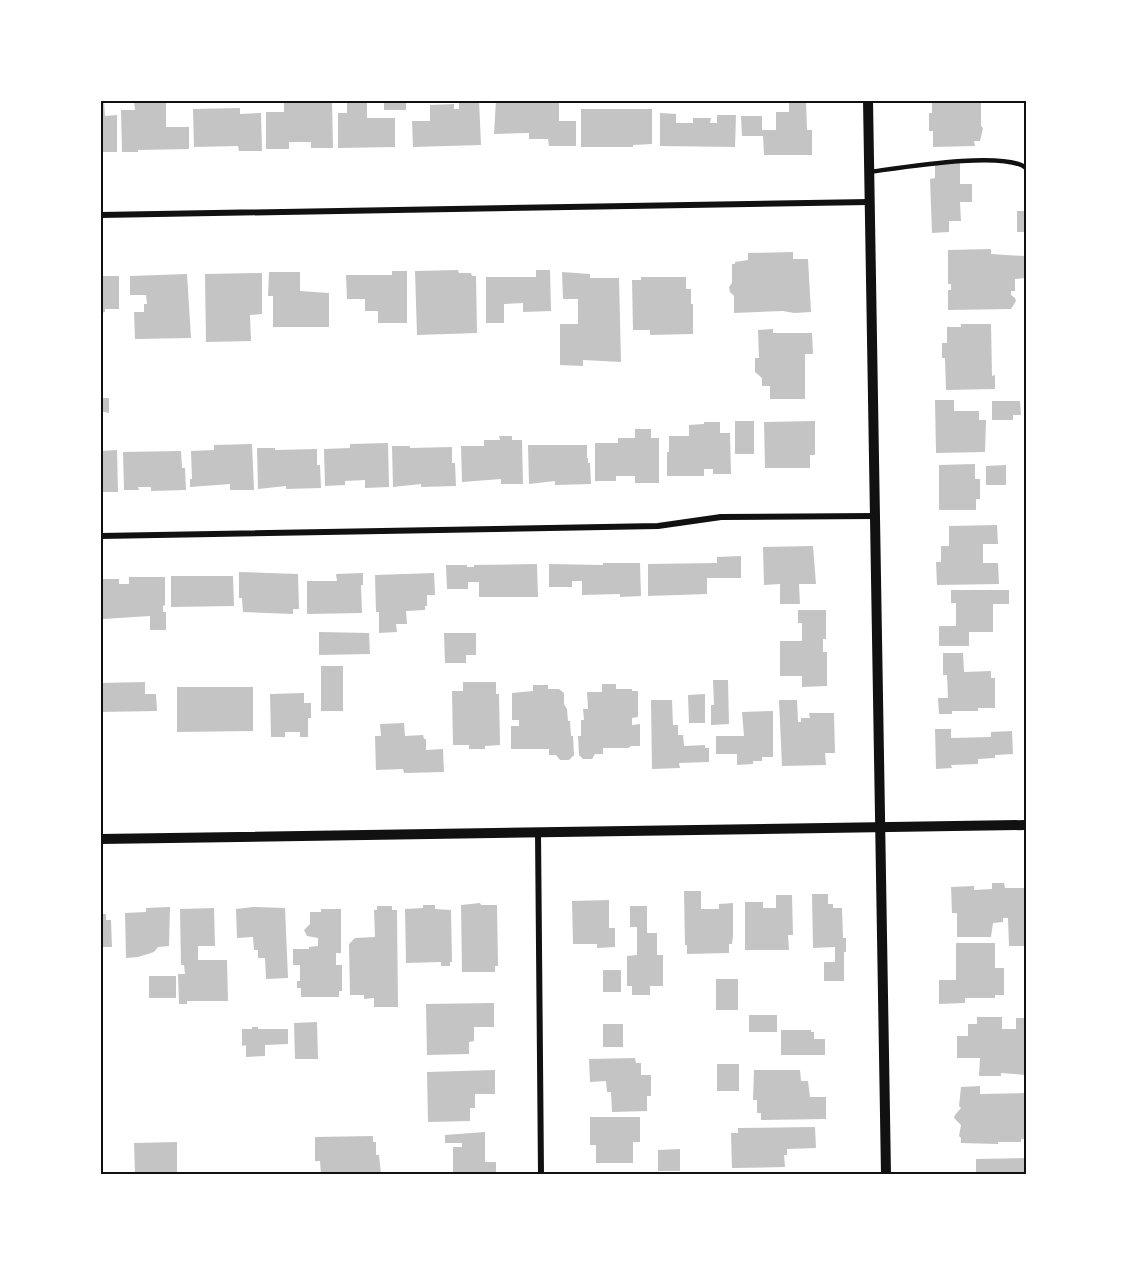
<svg xmlns="http://www.w3.org/2000/svg" width="1127" height="1275" font-family="Inter,sans-serif">
<rect width="100%" height="100%" fill="#fff"/>
<g fill="#c4c4c4">
<path d="M166 100V127H189V149L138 150V152H122L121 110H135L134 102Z"/>
<path d="M284 100H332L333 148H311V142H289V149H266V112H284Z"/>
<rect x="384" y="100" width="22" height="10"/>
<path d="M459 100H479L481 145 413 147 412 121H430V105L454 104V109H459Z"/>
<path d="M496 100H519V103L559 100V121H576V146H549L548 139H529V133L494 134Z"/>
<path d="M789 100H806L807 130H812V155H764L763 136H742L741 116H762V130H776V112H789Z"/>
<path d="M932 100H981V126L983 128 980 141H974L975 146 933 147V131H929V113H932Z"/>
<path d="M100 101H104L105 116 117 115V152H103V149H100Z"/>
<path d="M367 102V118H395V147L338 148V113H347V103Z"/>
<path d="M240 108V114L261 113 262 151H239L238 146 194 147 193 109Z"/>
<path d="M581 109H652V144L633 145V147H581Z"/>
<path d="M660 113 676 114V123H693V118H711L710 123H717V115H736L735 147 660 146Z"/>
<path d="M960 163V184H972V202H960L961 221H949V232L932 233 930 179 935 178V164Z"/>
<rect x="1017" y="211" width="9" height="21"/>
<path d="M991 249V254L1024 256 1025 278 1015 279V291H1011V295L1015 298 1016 301 1011 309 948 310V290H951V284H948V250Z"/>
<path d="M793 252V259H808L811 312 794 313 783 311 734 313V296L730 292 729 287 732 283V264H735V262L748 260V253Z"/>
<path d="M458 270 459 273H471L472 276H476L477 333 417 335 415 271Z"/>
<path d="M536 270H550L551 311 523 312V303L504 304V323H486V277H536Z"/>
<path d="M392 271H407V323H378V311H365V299H347L346 275H392Z"/>
<path d="M269 272H300V291L329 293V327H273V296H268Z"/>
<path d="M562 272 590 274V278H619L621 362 583 360V366L560 365V324H578V299H563Z"/>
<path d="M262 273V314L250 315 251 341 206 342 205 274Z"/>
<path d="M187 274 191 338 135 339 134 312H144V304H147L146 295H130V276Z"/>
<path d="M100 276H119V309H105V312L100 313Z"/>
<path d="M641 277H686V289H691V304H693V334L650 335V330H633L632 280H641Z"/>
<path d="M961 324H991L992 376 995 375V389L946 390 945 358H942V343H947V327H961Z"/>
<path d="M773 329V333H812L813 354H805V399H770V386H762V378L755 372V358H759L758 330Z"/>
<path d="M100 398H109V413L100 411Z"/>
<path d="M935 400H954V411H979V420H986L985 452 936 453Z"/>
<path d="M992 401H1020L1021 415H1013V420H992Z"/>
<rect x="735" y="421" width="19" height="33"/>
<path d="M815 421V455H810V468H765L764 422Z"/>
<path d="M704 422H720V433H730L731 474H713V469H704V476H667V452H669V436H689V425L704 424Z"/>
<path d="M635 429H651V438H659V483H635V476H616V481H595V443H618V438H635Z"/>
<path d="M499 436H512V440H522L523 484H501V479L462 482 461 446H484V440H500Z"/>
<path d="M388 443 389 487 365 488V480L345 481V485L325 486 324 449 350 448V444Z"/>
<path d="M252 444 254 490H230V484L190 487V479H192L191 451 214 450V445Z"/>
<path d="M528 445H587V458H588V463H590L591 484 555 485V481L529 484Z"/>
<path d="M392 446H410V448L452 447V463H455L456 486 421 487V484L393 487Z"/>
<path d="M257 448H275V450L317 449V465H320L321 488 286 489V486L258 489Z"/>
<path d="M117 450 118 492H100V451Z"/>
<path d="M181 451 182 468H185L186 490 151 491V487H138L139 490H124L123 452Z"/>
<path d="M975 464V479H980V499H976V510H939V465Z"/>
<path d="M1006 465V485H986V466Z"/>
<path d="M997 525 998 544H983V563H998L999 584 937 585 936 562H941V546H949V526Z"/>
<path d="M813 546 816 584H799L800 604H780V584L764 585 763 547Z"/>
<path d="M741 556V578H707V594L648 596V564L717 563V557Z"/>
<path d="M603 563H640L641 596 620 597V594L582 595V581H572V587H549V564L603 565Z"/>
<path d="M537 564 538 597H479V582H468V589H447L446 565H467V567H474V565Z"/>
<path d="M239 572 298 574 299 609H293V614L243 612 242 598H239Z"/>
<path d="M363 573V585H361L362 613 307 614V581H337L336 574Z"/>
<path d="M434 573 435 595H427V606H425V610L406 611 407 624H396L397 632 379 633V612H376L375 575Z"/>
<path d="M171 576H233L234 606 171 607Z"/>
<path d="M129 577H165V605L163 606V612H166V630H150V616L103 619V579H119V584H129Z"/>
<path d="M951 590H1009V604H993V632H969V646H939V626H956V603H951Z"/>
<path d="M798 610H826V639H823V652H827V686L802 687V676H780V641H802V623H798Z"/>
<path d="M319 632 369 633 370 654 319 655Z"/>
<path d="M444 633H476V655H466V663H445Z"/>
<path d="M943 653H963L964 672 991 671V678H995V708H978V711H952V714H939L938 698H948L947 675H943Z"/>
<rect x="321" y="666" width="22" height="45"/>
<path d="M713 680H728L729 724 711 725V705H714Z"/>
<path d="M145 682V694H156L157 711 100 712V683Z"/>
<path d="M463 682H496V694H499L500 745 485 746V749H469V745H453L452 691H463Z"/>
<path d="M602 684H616V689H632V691H638V717L632 718V725L640 724V746H631L628 748H603V754H595L592 759H583L579 755 578 736H581V720H584L583 709H588L587 692H602Z"/>
<path d="M533 685H548V689H559L564 693V704L567 709 568 721H570L571 736H573L574 755 569 760H560L556 755H549V749H511V726H519V720H512V693L533 691Z"/>
<path d="M177 687H253V731L177 732Z"/>
<path d="M304 693V703H311V718H308V737H300V732H285V737H271L270 694Z"/>
<path d="M705 694V723H689L688 695Z"/>
<path d="M651 700H672L673 725H678V735H683L684 746 705 745V748H709V762L679 763 680 768 652 769Z"/>
<path d="M779 700H797L798 722H801V718H810L809 713H834L835 753H825L826 765 782 766Z"/>
<path d="M773 711V757H762V761H753V764L737 765V754H716V736H744L742 712Z"/>
<path d="M404 723 405 736 423 735 424 739H426V750L443 749 444 772 404 773 403 769 376 770 375 736H381L380 724Z"/>
<path d="M935 729H951V738L991 737V732L1012 731 1013 754 995 755V758L978 759V764L951 765 952 768 936 769Z"/>
<path d="M992 883H1004L1005 888H1026V946H1009L1008 918H1003V922L993 923 991 937H957V913H952L951 887 974 886V890L992 889Z"/>
<path d="M684 891H701V909H719V904L733 903V936L732 944H729V953L687 954V945H685Z"/>
<path d="M812 894H828V904H833V908H842L843 938H846V952H844V981H824V962H835V947L813 948Z"/>
<path d="M776 895H792L793 935H788L789 950H745V902H763V908H776Z"/>
<path d="M609 900V928H615V947L597 948V944H573L572 901Z"/>
<path d="M480 903 481 905H497L498 966H495V972H462L461 905Z"/>
<path d="M423 905H435V909L451 910 452 962H450V966H441V962L406 963 405 909 423 908Z"/>
<path d="M377 906H392V910H397L398 1007H374V998L364 999V995H350L349 944 355 938 375 937 374 910H377Z"/>
<path d="M630 906H647V933H657V955H663V986H650V995H632V986H627V956L637 955V927H630Z"/>
<path d="M170 907 169 946 158 947 154 952 138 957 126 958 125 913 146 912V908Z"/>
<path d="M253 907 285 908 288 978 266 979 265 958H258V950H254L253 937 237 938 236 909Z"/>
<path d="M214 908 215 946H198V960H227L228 1001H187V1004H179L178 974H185L184 965H181L180 909Z"/>
<path d="M321 909H341V953H336V965H342V991H339V997H301V988H297V981H300V965H293V949H309V947L318 946V938L307 936 304 930 310 924V912H321Z"/>
<path d="M100 914H106V920H111L112 947H100Z"/>
<path d="M956 943H995V968H1004V995H995V998H965V1003L939 1004V980H956Z"/>
<rect x="603" y="970" width="18" height="22"/>
<rect x="149" y="976" width="27" height="22"/>
<rect x="716" y="979" width="22" height="31"/>
<path d="M494 1003V1027H474V1041L469 1042V1054L427 1055 426 1004Z"/>
<rect x="749" y="1015" width="28" height="17"/>
<path d="M977 1017H1002V1029H1016V1018H1026V1075L1001 1073V1076H979L980 1058H957V1036H968V1024H977Z"/>
<path d="M317 1022 318 1059H295L294 1023Z"/>
<rect x="603" y="1024" width="20" height="23"/>
<path d="M252 1027H258V1029H288V1044L265 1045V1056L246 1057V1045L242 1046V1029H252Z"/>
<path d="M781 1030H811V1032H814V1039H825V1055H781Z"/>
<path d="M635 1058 636 1063H641V1075H651V1096H647V1111L612 1112 611 1092H607L606 1081 590 1082 589 1059Z"/>
<rect x="717" y="1064" width="22" height="27"/>
<path d="M495 1070V1094H475V1108H470V1121L428 1122 427 1072Z"/>
<path d="M754 1070H800L801 1081H808L810 1097H826V1119L761 1120V1113H757V1100H753Z"/>
<path d="M980 1086V1094L1026 1093V1139H1021V1142H998V1144L961 1143V1138L959 1136 961 1125 954 1118 955 1115 961 1108 959 1106 961 1087Z"/>
<path d="M590 1117H640V1142H633V1163H596V1145H590Z"/>
<path d="M815 1127 816 1148 787 1149V1155H784L785 1167 732 1168 731 1133H738V1128Z"/>
<path d="M485 1132V1162H496V1174H453V1147H462V1143H445V1135Z"/>
<path d="M373 1136V1142H376V1155H379L381 1174H321L320 1161H315V1137Z"/>
<path d="M177 1142V1174H135L134 1143Z"/>
<path d="M680 1149V1171H658V1150Z"/>
<path d="M1026 1158V1174H979L976 1173V1159Z"/>
<path d="M799 1172V1174H770V1173Z"/>
</g>
<g fill="none" stroke-linecap="round" stroke-linejoin="round">
<path stroke="#111" stroke-width="4.5" d="M869 172C899 168 1004 150 1026 168"/>
<g stroke="#111" stroke-width="6">
<path d="M100 215 869 202"/>
<path d="M100 536 658 526 721 517 875 516"/>
<path d="M538 832 541 1174"/>
</g>
<g stroke="#111" stroke-width="10">
<path d="M868 100 886 1174"/>
<path d="M100 839 1026 825"/>
</g>
</g>
<rect width="1127" height="1275" fill="none" stroke="#ffffff" stroke-width="204"/>
<rect x="102" y="102" width="923" height="1071" fill="none" stroke="#111" stroke-width="2"/>
</svg>
